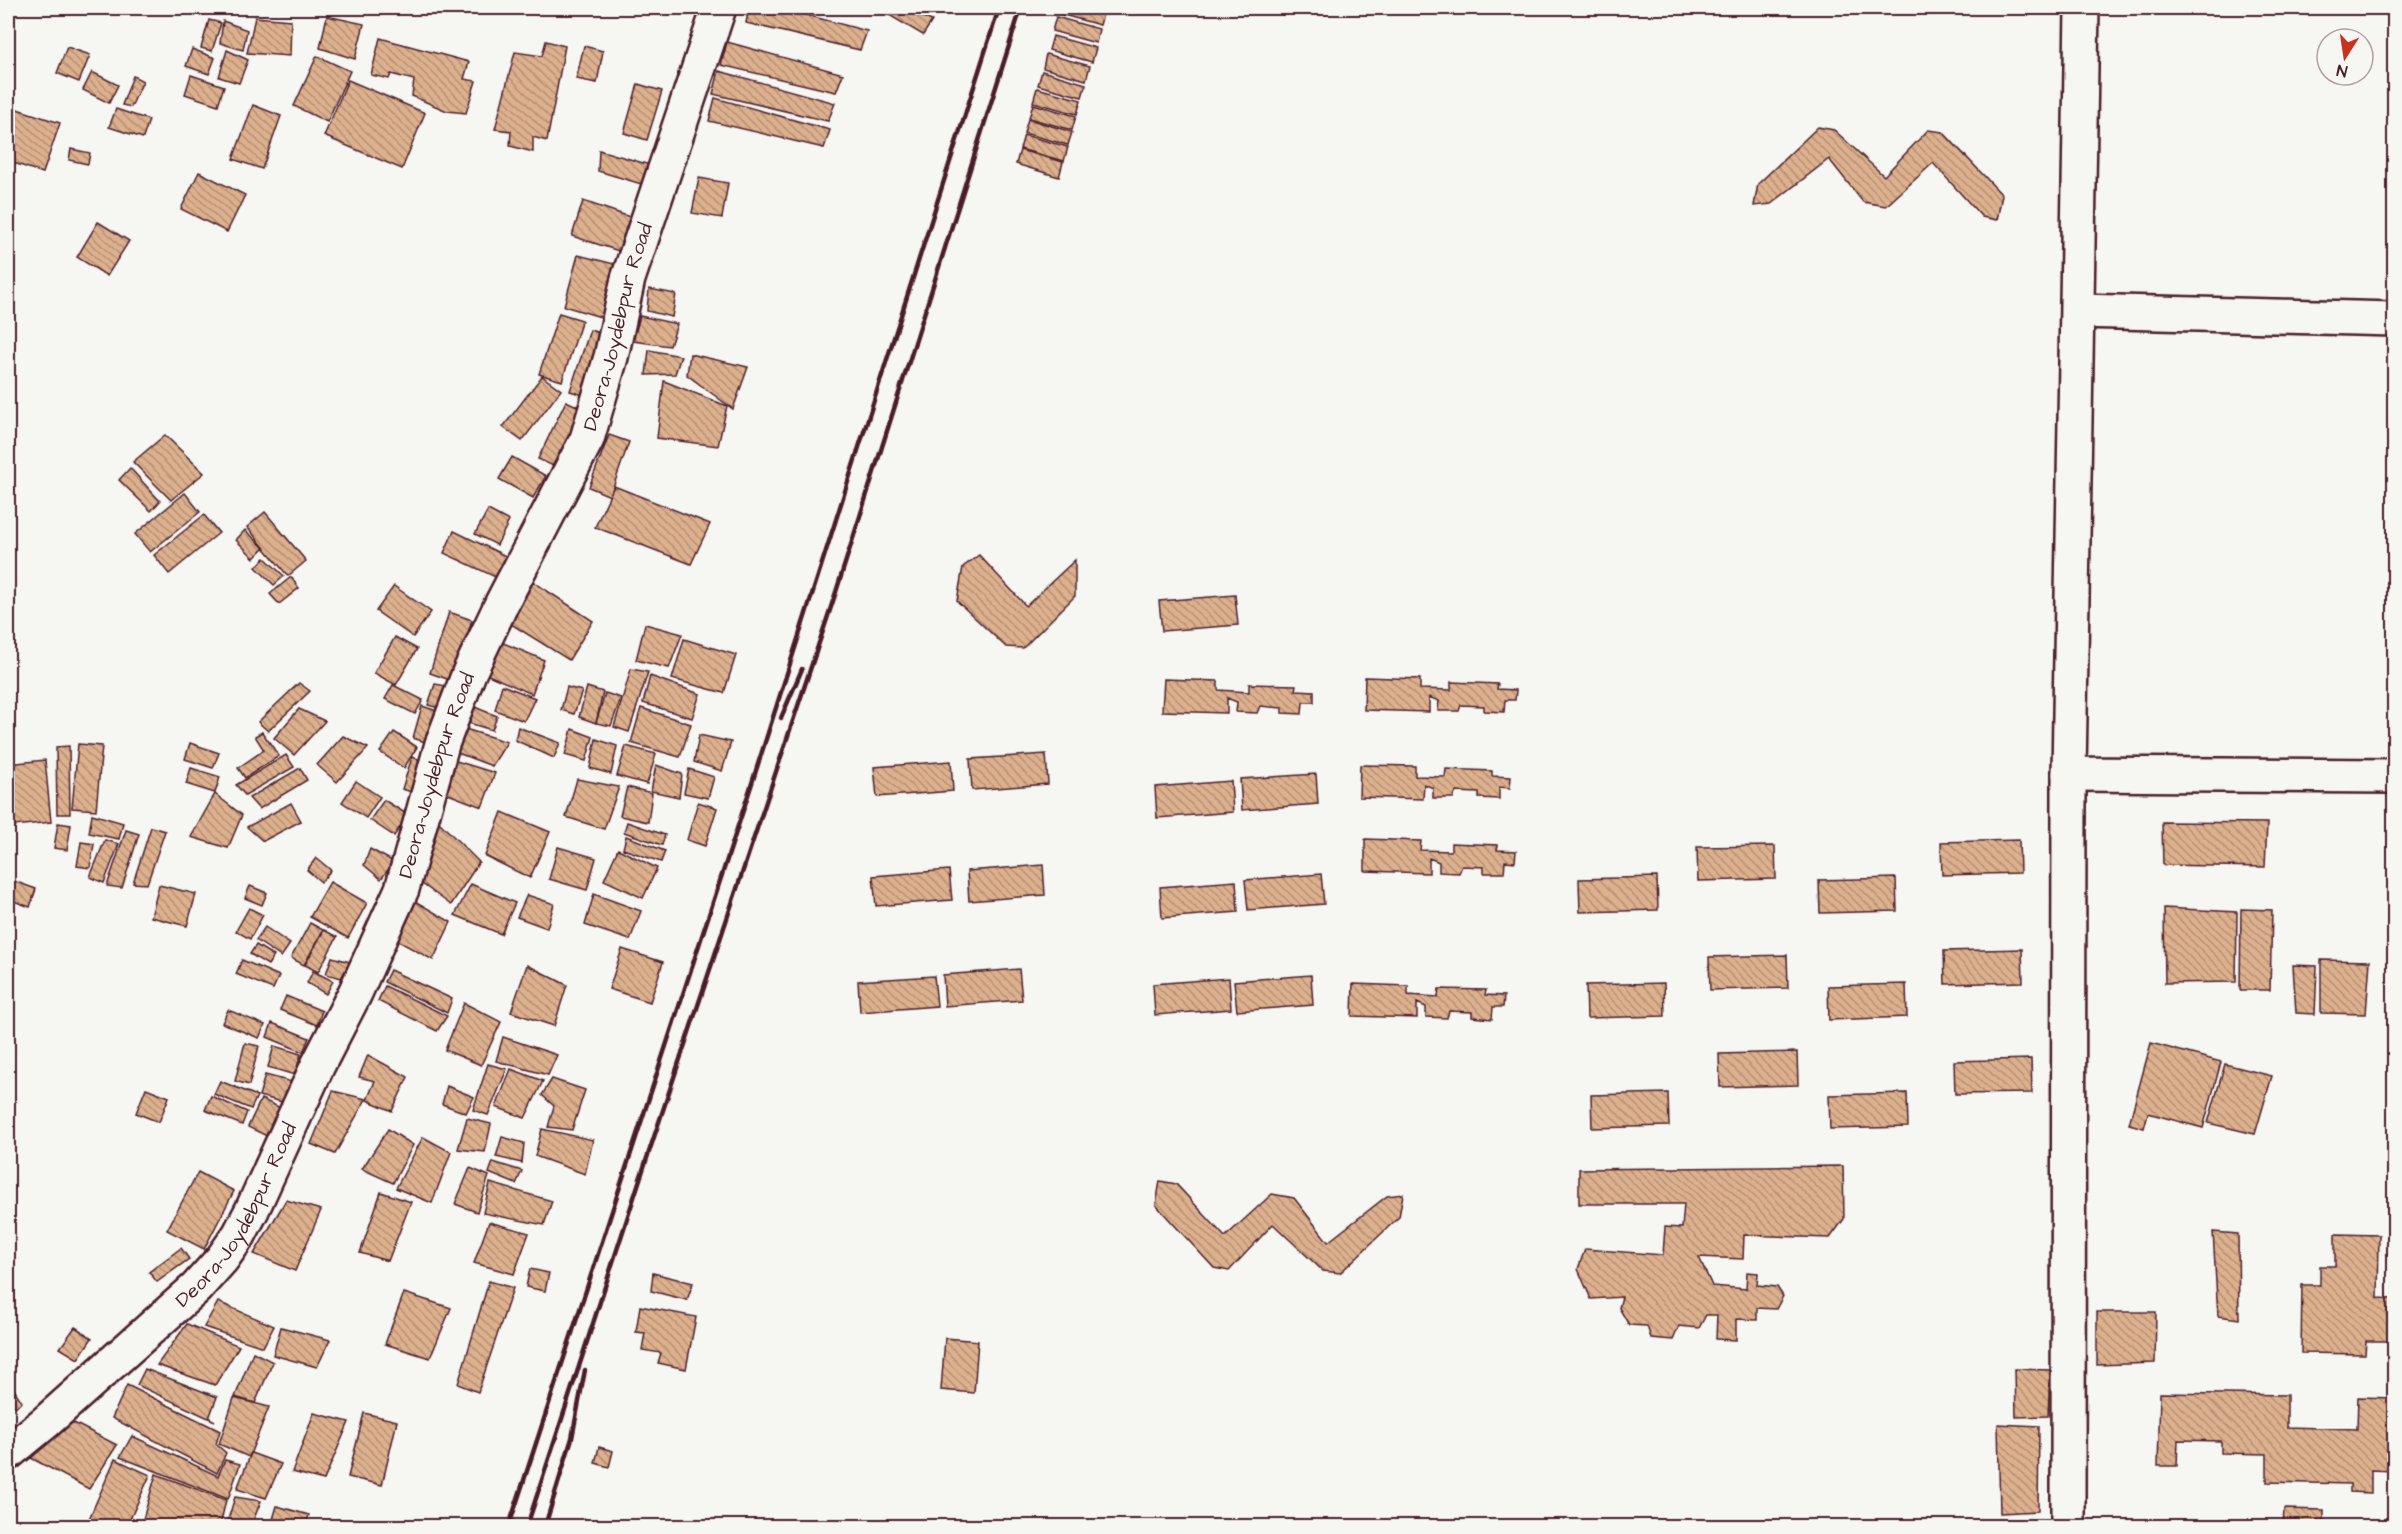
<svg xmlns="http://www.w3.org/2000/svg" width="2402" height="1534" font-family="'Architects Daughter',sans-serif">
<defs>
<pattern id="building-back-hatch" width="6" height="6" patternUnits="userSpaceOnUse" patternTransform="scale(1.5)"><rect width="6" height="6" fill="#ddb18e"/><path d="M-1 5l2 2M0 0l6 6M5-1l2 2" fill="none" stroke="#b58f74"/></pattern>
</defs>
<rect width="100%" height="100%" fill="#f6f6f2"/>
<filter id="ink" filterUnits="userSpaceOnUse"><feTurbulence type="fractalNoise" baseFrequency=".0167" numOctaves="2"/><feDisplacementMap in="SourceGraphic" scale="12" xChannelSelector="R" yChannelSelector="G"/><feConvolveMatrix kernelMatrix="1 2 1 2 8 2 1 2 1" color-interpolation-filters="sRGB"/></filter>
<g filter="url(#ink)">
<g fill="url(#building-back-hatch)" stroke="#4a1f2b" stroke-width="1.5">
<path d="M749 8H780L867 31 860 50 746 23Z"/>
<path d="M886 8H902L932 21 923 35 884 12Z"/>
<path d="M1058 8H1090L1104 11 1100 25 1056 13Z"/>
<path d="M327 16 364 24 355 59 320 48Z"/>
<path d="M255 17 291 20 290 56 247 53Z"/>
<path d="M1056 17 1099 29 1096 43 1052 31Z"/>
<path d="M209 20 221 23 212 51 201 48Z"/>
<path d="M223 21 247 30 243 50 220 43Z"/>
<path d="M1053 36 1096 48 1092 62 1049 50Z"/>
<path d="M380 38 469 62 464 79 476 81 466 113 447 111 412 96 414 80 391 74 389 79 371 75Z"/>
<path d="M546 41 565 46 547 141 533 137V152L510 146 511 131 495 129 515 52 542 56Z"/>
<path d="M727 42 843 74 836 92 721 65Z"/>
<path d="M584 46 603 51 597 83 576 79Z"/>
<path d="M67 47 90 55 79 82 57 73Z"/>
<path d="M192 49 215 58 209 74 186 66Z"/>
<path d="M227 50 248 60 239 83 219 77Z"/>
<path d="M1046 54 1090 66 1086 80 1043 68Z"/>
<path d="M317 56 350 71 327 122 294 106Z"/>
<path d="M719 71 835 103 828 121 713 94Z"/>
<path d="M1042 71 1086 84 1082 97 1038 85Z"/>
<path d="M92 72 118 85 109 103 83 90Z"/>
<path d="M191 75 224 86 218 105 185 94Z"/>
<path d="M133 76 143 81 131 107 122 105Z"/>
<path d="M348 80 425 113 402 169 324 136Z"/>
<path d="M638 84 662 91 647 140 624 133Z"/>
<path d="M1037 88 1081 100 1077 114 1033 102Z"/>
<path d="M715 98 830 130 824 148 709 121Z"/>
<path d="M1033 104 1076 116 1072 130 1029 118Z"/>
<path d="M253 105 281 116 262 169 233 159Z"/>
<path d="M8 106 60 123 43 173 8 161Z"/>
<path d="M116 109 149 120 143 138 109 127Z"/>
<path d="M1028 119 1072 132 1068 145 1024 133Z"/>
<path d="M1818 127 1834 130 1884 176 1928 130 1943 132 2002 195 1997 220 1982 217 1933 163 1886 206 1863 202 1829 159 1771 204 1754 206 1758 184Z"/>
<path d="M1024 135 1068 147 1064 161 1020 149Z"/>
<path d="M71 149 90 153 88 164 69 160Z"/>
<path d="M599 150 650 165 645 185 598 171Z"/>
<path d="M1020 150 1063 162 1059 177 1016 164Z"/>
<path d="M199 172 245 195 227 232 181 209Z"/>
<path d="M699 178 728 183 722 218 692 213Z"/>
<path d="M583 201 630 217 619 251 572 236Z"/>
<path d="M98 222 129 241 107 276 77 257Z"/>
<path d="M578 255 618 265 604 318 564 306Z"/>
<path d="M649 289 676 294 672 317 647 311Z"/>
<path d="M559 313 582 320 562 381 539 374Z"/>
<path d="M640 316 677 324 670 346 633 341Z"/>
<path d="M590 330 613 337 593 398 570 391Z"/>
<path d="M649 350 681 356 675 374 646 375Z"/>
<path d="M690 354 748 367 733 409 687 375Z"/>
<path d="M542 376 561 390 522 441 503 427Z"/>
<path d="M664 381 727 406 718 446 657 438Z"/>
<path d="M566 401 588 411 560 469 538 459Z"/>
<path d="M165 435 204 473 171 500 133 462Z"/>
<path d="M609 435 629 442 610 496 589 487Z"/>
<path d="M512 457 546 476 533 498 499 479Z"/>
<path d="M130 468 160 501 151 511 119 480Z"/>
<path d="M614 486 710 524 691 564 595 527Z"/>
<path d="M185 493 200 512 150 552 135 534Z"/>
<path d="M488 510 509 521 497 545 475 534Z"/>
<path d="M265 512 306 561 288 576 247 527Z"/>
<path d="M204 515 219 533 169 574 154 555Z"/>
<path d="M245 530 264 548 254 558 236 540Z"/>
<path d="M454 531 512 559 502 580 444 553Z"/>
<path d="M979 555 1026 606 1075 560V596L1023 648 1006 647 957 601 963 567Z"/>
<path d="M265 558 284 576 274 585 256 567Z"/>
<path d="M291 577 299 588 279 604 270 594Z"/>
<path d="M526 577 593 621 569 660 503 619Z"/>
<path d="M394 586 431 612 413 637 376 611Z"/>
<path d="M1235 595 1238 625 1162 631 1159 601Z"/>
<path d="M449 612 472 620 453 681 430 673Z"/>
<path d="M645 624 682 634 669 668 636 660Z"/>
<path d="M395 637 417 649 396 685 374 673Z"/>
<path d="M684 639 736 655 724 693 672 679Z"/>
<path d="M501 642 544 660 532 694 486 674Z"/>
<path d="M631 669 648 672 629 732 614 727Z"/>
<path d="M650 676 700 694 692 718 643 703Z"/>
<path d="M1365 677 1420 679V689L1451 690V682L1498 684 1497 689 1516 690 1515 700H1505L1504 712 1484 711V706L1461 705 1459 711H1438L1439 701 1429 697V712L1364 710Z"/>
<path d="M1164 679 1218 681V690L1249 692V684L1296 685 1295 690 1314 691V702H1303L1302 714 1282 713V708L1260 706 1257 713 1236 712 1237 702 1227 698V713L1162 711Z"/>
<path d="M299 683 310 691 268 731 258 722Z"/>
<path d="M435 684 446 686 439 708 428 705Z"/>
<path d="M393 685 423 700 415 714 385 699Z"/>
<path d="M502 685 535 698 524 721 495 710Z"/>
<path d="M567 687 582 691 574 714 561 710Z"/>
<path d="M587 687 603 692 596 723 579 717Z"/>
<path d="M605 693 621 698 611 726 596 723Z"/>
<path d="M467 704 497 716 492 730 462 721Z"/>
<path d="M422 706 437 711 428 743 413 738Z"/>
<path d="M641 708 691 724 680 757 631 743Z"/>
<path d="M299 709 325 721 294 755 274 738Z"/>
<path d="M518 727 560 743 554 758 515 740Z"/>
<path d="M462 728 507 742 492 766 455 752Z"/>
<path d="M572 729 593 737 586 761 565 755Z"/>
<path d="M262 732 279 756 245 778 238 768 264 750 255 736Z"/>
<path d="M394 732 417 747 404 768 380 752Z"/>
<path d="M699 735 731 742 722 771 694 762Z"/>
<path d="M343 736 368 748 337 782 317 765Z"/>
<path d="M596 739 617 746 611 774 590 768Z"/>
<path d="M190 743 219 753 213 768 185 759Z"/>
<path d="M78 744 102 746 96 810 72 808Z"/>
<path d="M69 746 70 814H57L56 747Z"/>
<path d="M626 746 656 754 647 784 617 776Z"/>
<path d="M1046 754 1048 784 972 790 970 759Z"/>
<path d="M286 755 294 767 245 795 236 785Z"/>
<path d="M412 757 427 762 418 794 402 789Z"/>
<path d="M45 760 51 822 14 826 8 764Z"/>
<path d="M453 760 495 773 482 807 443 792Z"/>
<path d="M951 761 953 791 877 797 874 767Z"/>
<path d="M656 765 682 774 679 797 651 791Z"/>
<path d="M1360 765 1415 766V776L1445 777 1446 769 1492 771V776L1511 777 1510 788 1499 787V799L1479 798V793L1456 792 1453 798H1433V788L1424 784 1423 799 1359 797Z"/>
<path d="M191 768 220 777 215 793 186 784Z"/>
<path d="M300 768 307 780 259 809 249 798Z"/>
<path d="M689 769 714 777 708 798 684 793Z"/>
<path d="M1316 774 1318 804 1242 810 1240 779Z"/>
<path d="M577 779 619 787 604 829 566 817Z"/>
<path d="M356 781 380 797 366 818 342 802Z"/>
<path d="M1231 781 1233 812 1157 818 1155 787Z"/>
<path d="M627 787 652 793 648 822 620 816Z"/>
<path d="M215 794 242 815 228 848 191 837Z"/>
<path d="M384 800 408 815 394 836 370 820Z"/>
<path d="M698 802 717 808 705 846 687 840Z"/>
<path d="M291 803 301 821 263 841 247 827Z"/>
<path d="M502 812 550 832 530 878 485 856Z"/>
<path d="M92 814 123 823 119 839 89 833Z"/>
<path d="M437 820 479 862 451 905 414 878Z"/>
<path d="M627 822 665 835 662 845 624 832Z"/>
<path d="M2162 822 2267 823 2265 867 2163 865Z"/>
<path d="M58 823 71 825 67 850 54 848Z"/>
<path d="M151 827 165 831 147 884 133 883Z"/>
<path d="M126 830 139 834 122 888 107 886Z"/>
<path d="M626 836 665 851 661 862 623 849Z"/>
<path d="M1365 839 1421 841 1420 850 1451 851V843L1498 845 1497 850 1516 851 1515 862 1505 861 1504 873H1484V867L1462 866 1459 873 1439 872V862L1429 858V873L1365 871Z"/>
<path d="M105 840 119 844 104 883 90 877Z"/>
<path d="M2019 840 2020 873 1942 875 1941 842Z"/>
<path d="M81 842 94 844 90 868 77 866Z"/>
<path d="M1775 846 1776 879 1698 881 1697 847Z"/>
<path d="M558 847 596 858 587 890 549 879Z"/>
<path d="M370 849 394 862 381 879 364 865Z"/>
<path d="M618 849 657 868 643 898 604 880Z"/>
<path d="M316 858 331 870 321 882 307 870Z"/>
<path d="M1043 865 1045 895 969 901 967 871Z"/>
<path d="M949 870 952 900 876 906 873 876Z"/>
<path d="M1321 874 1324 904 1248 910 1245 880Z"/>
<path d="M1657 877 1658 910 1580 912 1579 879Z"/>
<path d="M1896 878 1897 911 1820 913 1819 880Z"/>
<path d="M8 879 36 889 30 907 8 899Z"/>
<path d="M1236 881 1238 912 1162 918 1160 887Z"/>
<path d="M330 882 367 903 348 938 310 917Z"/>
<path d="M471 884 515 903 501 934 455 915Z"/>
<path d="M159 885 196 894 187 926 151 917Z"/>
<path d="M250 886 267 893 262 905 245 898Z"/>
<path d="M594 894 641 911 630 940 585 925Z"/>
<path d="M527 895 554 904 547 928 517 917Z"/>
<path d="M406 896 451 922 433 960 387 935Z"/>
<path d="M249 908 263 915 250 939 236 931Z"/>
<path d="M2164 908 2237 912 2236 982 2165 983Z"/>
<path d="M2241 909 2272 910 2270 990H2240Z"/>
<path d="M310 923 323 930 304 965 291 958Z"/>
<path d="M265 927 290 944 281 957 256 940Z"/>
<path d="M324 930 337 937 318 972 305 965Z"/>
<path d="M256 945 274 956 268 965 250 954Z"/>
<path d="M622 949 663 962 650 1002 609 989Z"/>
<path d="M2022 949 2023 982 1945 984 1944 951Z"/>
<path d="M1787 955 1788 988 1710 990 1709 957Z"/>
<path d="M332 957 350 962 341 978 326 974Z"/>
<path d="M242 960 279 976 273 989 236 974Z"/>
<path d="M2321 960 2370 961 2366 1014 2321 1013Z"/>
<path d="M527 965 567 985 554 1026 511 1012Z"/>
<path d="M2293 965 2317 966 2315 1014 2296 1013Z"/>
<path d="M1019 969 1022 1000 945 1006 943 975Z"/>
<path d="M390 970 452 999 447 1013 384 982Z"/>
<path d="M313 971 333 981 326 994 307 983Z"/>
<path d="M1311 975 1313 1005 1237 1011 1234 981Z"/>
<path d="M934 976 937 1006 860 1012 858 981Z"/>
<path d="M1229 978 1231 1009 1155 1015 1153 984Z"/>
<path d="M1664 983 1665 1016 1587 1018 1586 985Z"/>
<path d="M1353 984 1408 986V995L1438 997 1439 989 1486 990 1485 995 1504 996 1503 1007H1493L1492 1019 1472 1017V1012L1449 1011 1447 1018 1426 1017V1007L1417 1003V1018L1352 1016Z"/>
<path d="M1906 984 1907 1017 1829 1020 1828 986Z"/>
<path d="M385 986 447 1016 437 1031 378 1001Z"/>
<path d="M286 996 322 1011 317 1025 280 1010Z"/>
<path d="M464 1003 501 1022 481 1065 445 1050Z"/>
<path d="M228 1010 265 1025 259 1038 222 1023Z"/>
<path d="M272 1023 309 1038 303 1052 267 1037Z"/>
<path d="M503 1037 557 1055 548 1075 496 1061Z"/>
<path d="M245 1043 259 1046 249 1085 235 1081Z"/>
<path d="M2151 1043 2221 1062 2203 1128 2148 1113 2144 1128 2129 1124Z"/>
<path d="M274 1046 301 1054 295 1075 268 1067Z"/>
<path d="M1797 1052 1798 1085 1720 1087 1719 1054Z"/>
<path d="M368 1055 408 1077 392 1111 367 1100 375 1081 359 1077Z"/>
<path d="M2031 1059 2032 1093 1955 1094 1954 1061Z"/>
<path d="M488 1064 507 1069 488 1115 473 1110Z"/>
<path d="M2225 1064 2272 1076 2255 1134 2208 1123Z"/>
<path d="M511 1069 543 1081 525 1118 496 1107Z"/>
<path d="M265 1075 292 1082 286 1103 259 1096Z"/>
<path d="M552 1079 585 1090 572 1130 548 1127 554 1106 542 1095Z"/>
<path d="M220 1081 257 1096 251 1109 214 1094Z"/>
<path d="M447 1086 474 1097 466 1113 442 1104Z"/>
<path d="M146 1088 169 1097 159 1122 136 1113Z"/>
<path d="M333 1091 366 1099 335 1154 311 1144Z"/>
<path d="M1668 1093 1669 1126 1592 1128 1591 1095Z"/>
<path d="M1907 1093 1908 1127 1830 1129 1829 1095Z"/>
<path d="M211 1096 247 1112 242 1125 205 1110Z"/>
<path d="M261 1099 283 1109 269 1137 248 1127Z"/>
<path d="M467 1118 491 1124 485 1152 458 1149Z"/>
<path d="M388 1129 413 1145 393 1183 362 1169Z"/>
<path d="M542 1129 593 1140 585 1174 535 1156Z"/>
<path d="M423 1137 451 1152 432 1203 396 1188Z"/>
<path d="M502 1137 524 1143 522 1163 496 1157Z"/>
<path d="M493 1162 522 1171 516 1184 489 1173Z"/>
<path d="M1843 1166 1844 1219 1830 1238 1744 1235 1743 1259 1699 1257 1712 1286 1746 1289 1747 1272 1758 1273 1757 1285 1777 1287 1783 1296 1776 1309 1757 1308V1320L1736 1319V1340L1716 1339 1717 1315H1706L1699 1328 1679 1326 1673 1340 1651 1338 1647 1326 1629 1325 1619 1308 1622 1297 1591 1299 1578 1269 1585 1249 1663 1255 1665 1227 1682 1228 1684 1204H1579V1169Z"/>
<path d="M470 1168 489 1176 477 1212 455 1204Z"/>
<path d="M198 1172 234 1191 204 1249 167 1230Z"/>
<path d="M1160 1181 1176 1184 1225 1237 1272 1194 1294 1198 1328 1242 1387 1196 1403 1194 1399 1217 1340 1273 1323 1271 1273 1224 1229 1271 1214 1268 1156 1205Z"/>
<path d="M490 1183 552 1201 544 1225 483 1213Z"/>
<path d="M381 1192 411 1202 388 1261 360 1253Z"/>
<path d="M286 1200 321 1210 295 1271 254 1254Z"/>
<path d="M489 1222 529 1233 514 1274 474 1263Z"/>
<path d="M2213 1232 2238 1234 2239 1319 2218 1316Z"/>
<path d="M2335 1234 2379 1235 2378 1298 2394 1299V1341H2366L2365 1354 2301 1353 2302 1285H2320V1266H2335Z"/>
<path d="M181 1248 189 1259 157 1282 149 1272Z"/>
<path d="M530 1269 549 1273 545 1291 526 1287Z"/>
<path d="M653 1273 693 1283 687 1300 651 1291Z"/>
<path d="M489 1281 513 1288 478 1392 458 1384Z"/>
<path d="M404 1293 451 1308 430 1358 385 1344Z"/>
<path d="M218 1302 274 1326 263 1347 204 1327Z"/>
<path d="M640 1306 696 1317 686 1369 658 1363 661 1353 642 1350 645 1333 636 1332Z"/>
<path d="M2097 1312H2156L2155 1363 2097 1365Z"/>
<path d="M187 1324 239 1346 215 1385 157 1365Z"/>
<path d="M75 1327 92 1338 78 1359 60 1348Z"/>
<path d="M281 1327 330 1340 317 1367 273 1355Z"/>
<path d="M945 1338 978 1341 974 1393 941 1390Z"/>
<path d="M253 1352 273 1362 255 1403 235 1397Z"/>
<path d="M145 1369 217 1397 209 1418 215 1421 137 1385Z"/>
<path d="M2015 1369 2050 1370 2048 1416 2016 1417Z"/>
<path d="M8 1380 22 1402 8 1412Z"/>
<path d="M127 1385 220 1431 216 1444 226 1453 217 1473 112 1418Z"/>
<path d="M2160 1393 2287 1395V1427L2357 1429 2358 1397 2394 1398V1471L2371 1470V1493L2350 1492V1484L2267 1482V1454L2221 1453V1441L2178 1440 2177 1466H2158Z"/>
<path d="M234 1398 269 1407 249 1457 219 1444Z"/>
<path d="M314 1413 349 1422 324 1480 292 1472Z"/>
<path d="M364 1413 397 1421 382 1485 348 1477Z"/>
<path d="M68 1420 117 1445 89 1489 31 1458Z"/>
<path d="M1998 1424 2039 1426 2038 1511 2000 1513Z"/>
<path d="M132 1436 218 1476 225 1460 240 1464 228 1499 120 1457Z"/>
<path d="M599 1447 613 1451 609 1467 595 1463Z"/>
<path d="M251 1453 281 1464 266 1498 237 1489Z"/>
<path d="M115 1459 150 1475 127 1526H111L89 1519Z"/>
<path d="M156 1474 226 1500 220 1526H141Z"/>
<path d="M235 1497 261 1501 251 1526H226Z"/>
<path d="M277 1506 309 1515 305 1526H271Z"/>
<path d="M2284 1509 2324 1510V1526H2283Z"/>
<path d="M2024 1525V1526H1925Z"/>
</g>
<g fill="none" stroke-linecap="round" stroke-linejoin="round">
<defs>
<g id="minor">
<path d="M2082 8 2069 774 2394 776"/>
<path d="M2078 311 2394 319"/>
<path id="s1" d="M8 1453 47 1421 196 1288 222 1259 239 1235 252 1210 318 1065 355 993 402 889 442 744 469 673 502 603 587 439 611 357 628 279 719 8"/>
<path d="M2068 1526 2069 774"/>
</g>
</defs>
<use href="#minor" stroke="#4a1f2b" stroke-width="38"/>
<use href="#minor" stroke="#f6f6f2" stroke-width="33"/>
<g stroke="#4a1f2b" stroke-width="4.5">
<path d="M781 718 802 669"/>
<path d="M509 1526 752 783 999 8"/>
<path d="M527 1526 640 1179 836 592 1021 8"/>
<path d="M545 1526 572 1438 585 1370"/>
</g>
</g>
</g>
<g text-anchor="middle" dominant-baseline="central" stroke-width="4.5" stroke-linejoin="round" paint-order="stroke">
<g font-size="20" fill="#4a1f2b" stroke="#f6f6f2">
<text stroke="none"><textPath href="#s1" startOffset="1306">Deora-Joydebpur Road</textPath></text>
<text stroke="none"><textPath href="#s1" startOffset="820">Deora-Joydebpur Road</textPath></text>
<text stroke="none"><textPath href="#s1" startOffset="334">Deora-Joydebpur Road</textPath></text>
</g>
</g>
<rect width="2402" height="1534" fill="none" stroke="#f6f6f2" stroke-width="30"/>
<rect x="15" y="15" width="2372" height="1504" fill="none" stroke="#4a1f2b" stroke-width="2" filter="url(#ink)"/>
<g transform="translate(2345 57) rotate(192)"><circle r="28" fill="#f6f6f2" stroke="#b1a0a2" stroke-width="1.5"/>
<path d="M0-4.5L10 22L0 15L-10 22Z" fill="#c8321e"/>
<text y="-9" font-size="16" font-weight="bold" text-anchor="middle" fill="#4a1f2b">N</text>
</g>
</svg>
